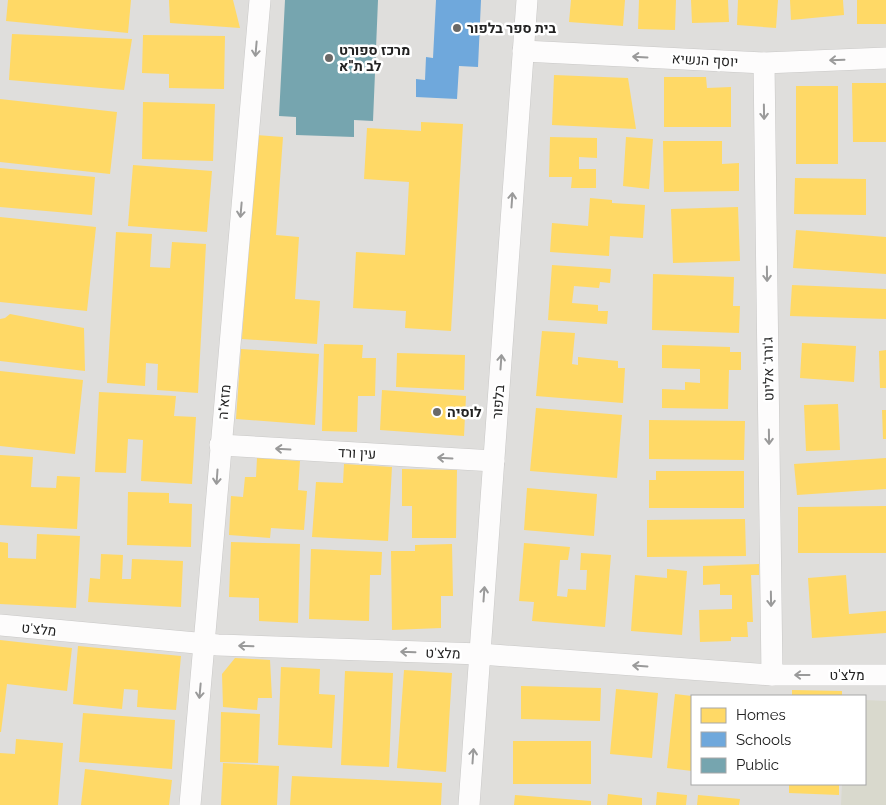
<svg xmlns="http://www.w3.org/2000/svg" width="886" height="805" font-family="Raleway,Heebo,sans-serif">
<rect width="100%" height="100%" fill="#f0eeeb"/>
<path fill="#dfdedc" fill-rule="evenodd" d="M0 0H886V805H0ZM692 696H865V784H692Z"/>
<path fill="#d9d9cd" d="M865 700 886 701V805H841L842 784H865Z"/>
<g fill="#ffd966">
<path d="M8 0H131L128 33 6 21Z"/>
<path d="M169 0H233L240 28 170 23Z"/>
<path d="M571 0H625L623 26 569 22Z"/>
<path d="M639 0H676L675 30 638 29Z"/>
<path d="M691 0H728L729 22 692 23Z"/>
<path d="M738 0H778L776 28 737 25Z"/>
<path d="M790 0H843L844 15 791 20Z"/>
<rect x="857" y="0" width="29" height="24"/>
<path d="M12 34 132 39 124 90 9 80Z"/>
<path d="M143 35 225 36 224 89 169 88V74L142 73Z"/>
<path d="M554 75 628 78 636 129 552 125Z"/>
<path d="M664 77H706L707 88 731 87V127H664Z"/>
<path d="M852 83H886V142H853Z"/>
<rect x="796" y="86" width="42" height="78"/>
<path d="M0 99 117 112 110 174 0 162Z"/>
<path d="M143 102 215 104 213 161 142 159Z"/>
<path d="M421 122 463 124 451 331 405 328 406 311 353 308 356 252 405 255 409 182 364 179 367 128 421 131Z"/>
<path d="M256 135 283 137 276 235 299 237 295 299 320 301 317 344 242 339Z"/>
<path d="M550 137 597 138V158L579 157V169H596V188H571L572 177H549Z"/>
<path d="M626 137 653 139 649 189 623 186Z"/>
<path d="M663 141H722V164L739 163V191L664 192Z"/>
<path d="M133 165 212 171 207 232 128 226Z"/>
<path d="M0 168 95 177 92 215 0 207Z"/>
<path d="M795 178 866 179V215L794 214Z"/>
<path d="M590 198 612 200V203L645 205 643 238 610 236 609 256 550 252 552 223 588 226Z"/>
<path d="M738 207 740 261 673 263 671 209Z"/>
<path d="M0 217 96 227 87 311 0 302Z"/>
<path d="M796 230 886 237V274L793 268Z"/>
<path d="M116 232 152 234 150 267 170 268 172 242 206 244 198 393 157 390 158 364 146 363 145 386 107 383Z"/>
<path d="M552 265 611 269 610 283 600 282 599 288 574 286 572 303 598 305V311H608L607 324 548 320Z"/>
<path d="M653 274 734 277 733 306H740L739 333 652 330Z"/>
<path d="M792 285 886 289V319L790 316Z"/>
<path d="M10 314 84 328 85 371 0 361V319L5 318Z"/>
<path d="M542 331 575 333 572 364 578 365V357L618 361V368H625L623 403 536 396Z"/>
<path d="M802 343 856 346 854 382 800 378Z"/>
<path d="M324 344 363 345 362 358H376L375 396H358L357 432 322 431Z"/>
<path d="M662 345 730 347V352H741V370H729L728 409 662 408V389L685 390V382L700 383V369L662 368Z"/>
<path d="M241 349 319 354 315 425 236 419Z"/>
<path d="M886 350V388H880L879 351Z"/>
<path d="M397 353 465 355 464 390 396 387Z"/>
<path d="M0 371 83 380 75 454 0 446Z"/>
<path d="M382 390 466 396 464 436 380 430Z"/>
<path d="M99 392 176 396 174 416 196 417 192 484 141 481 143 440 128 439 126 473 95 472Z"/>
<path d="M838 404 840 450 806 451 804 405Z"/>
<path d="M536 408 622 415 617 478 530 471Z"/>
<path d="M882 410H886V439H883Z"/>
<path d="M649 420 745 421 744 460 649 459Z"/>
<path d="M0 455 33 457 31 487 56 488 57 476 80 477 77 529 0 525Z"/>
<path d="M257 458 300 461 298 490 307 491 304 530 271 528 270 538 229 535 231 496 243 497 245 477H256Z"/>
<path d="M886 458V489L797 495 794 464Z"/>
<path d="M344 464 392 467 388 541 312 537 316 482 343 483Z"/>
<path d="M402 469 457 470 456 538H412V506H402Z"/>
<path d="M656 471H744V508H649V480H656Z"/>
<path d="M527 488 597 494 594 536 524 530Z"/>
<path d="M128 492 169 493V503L192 504 191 547 127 545Z"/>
<path d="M886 506V553H798V507Z"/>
<path d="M745 519 746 556 647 557V520Z"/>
<path d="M37 534 80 536 76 608 0 604V542L8 543V558L36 559Z"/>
<path d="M231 542 300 544 298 623 259 621V598L229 597Z"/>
<path d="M524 543 570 547 568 560H560L557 596 567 597 568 589 586 590 587 570H580L581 553 611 555 605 627 532 621 534 602 519 601Z"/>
<path d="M452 544 453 596H441V628L392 630 391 551H415V545Z"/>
<path d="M311 549 382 552 381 575H370L369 621 309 619Z"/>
<path d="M101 554 123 555 122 579H131L132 559 183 561 181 607 88 602 90 578 100 579Z"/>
<path d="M759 564V575H751L753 622H747L748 637H731V641L700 642 699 610 732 609V595H720V584L703 585V566Z"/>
<path d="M667 569 687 571 682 635 631 631 635 575 667 578Z"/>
<path d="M846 575 849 614 886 611V633L812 638 808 578Z"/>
<path d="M0 640 72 648 67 691 7 684 1 732H0Z"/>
<path d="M78 646 181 656 176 710 137 707 138 690 124 689 122 709 73 704Z"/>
<path d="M235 658 270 660 272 698H258L257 710 223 707 222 674Z"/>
<path d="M281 667 320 669 319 694 335 695 332 748 278 745Z"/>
<path d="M404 670 452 673 446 772 397 768Z"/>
<path d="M345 671 393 673 389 767 341 765Z"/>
<path d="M521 686 601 688 600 721 521 719Z"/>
<path d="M616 689 658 693 652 758 610 754Z"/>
<path d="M792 690 842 691V696H792Z"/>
<path d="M675 694 692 696V771L667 768Z"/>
<path d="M221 712 260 714 258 763 220 762Z"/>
<path d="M83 713 175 720 172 769 79 762Z"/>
<path d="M16 739 63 743 58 805H0V753L15 754Z"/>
<rect x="513" y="741" width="78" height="43"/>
<path d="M223 763 279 766 277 805H221Z"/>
<path d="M85 769 172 780 169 805H81Z"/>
<path d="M292 776 442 783 441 805H290Z"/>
<path d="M789 784H839V795L789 793Z"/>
<path d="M657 792 687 795 686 805H656Z"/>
<path d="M608 794 642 798V805H607Z"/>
<path d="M515 795 591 801V805H514Z"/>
<path d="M698 795 740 799 739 805H697Z"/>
</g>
<path fill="#6fa8dc" d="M436 0H481L478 67 459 66 457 99 416 97V79L425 80 426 57 433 58Z"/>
<path fill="#76a5af" d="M285 0H378L373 121 354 120V137L296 135V117L279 116Z"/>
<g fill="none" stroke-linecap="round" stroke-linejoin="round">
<defs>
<g id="minor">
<path d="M523 51 764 63 886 58"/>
<path d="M764 63 772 675"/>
<path d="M220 445 494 461"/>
<path d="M0 625 218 645 480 654 772 675H886"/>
<path d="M190 805 260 0"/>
<path d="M469 805 527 0"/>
</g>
</defs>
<use href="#minor" stroke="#c9c8c7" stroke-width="22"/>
<use href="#minor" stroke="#fdfcfc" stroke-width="21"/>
</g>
<defs><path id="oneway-shaft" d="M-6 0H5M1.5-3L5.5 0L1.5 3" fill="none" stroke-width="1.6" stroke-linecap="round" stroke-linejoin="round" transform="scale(1.25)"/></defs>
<g stroke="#9a9a9a">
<use href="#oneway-shaft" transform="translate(256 49) rotate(95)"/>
<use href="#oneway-shaft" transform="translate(640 57) rotate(-177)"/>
<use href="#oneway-shaft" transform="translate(837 60) rotate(178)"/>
<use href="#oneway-shaft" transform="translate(764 112) rotate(89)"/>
<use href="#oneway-shaft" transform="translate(512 200) rotate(-86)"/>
<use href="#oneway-shaft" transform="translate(241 210) rotate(95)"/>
<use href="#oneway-shaft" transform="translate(767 274) rotate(89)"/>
<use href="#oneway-shaft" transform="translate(501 362) rotate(-86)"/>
<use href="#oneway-shaft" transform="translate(769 437) rotate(89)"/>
<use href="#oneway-shaft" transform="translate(283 449) rotate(-177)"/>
<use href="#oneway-shaft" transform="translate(445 458) rotate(-177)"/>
<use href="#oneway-shaft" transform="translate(217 477) rotate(94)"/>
<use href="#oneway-shaft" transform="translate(484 594) rotate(-86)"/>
<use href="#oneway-shaft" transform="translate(771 599) rotate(89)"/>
<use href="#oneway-shaft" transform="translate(246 646) rotate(-178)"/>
<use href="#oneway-shaft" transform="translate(408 652) rotate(-178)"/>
<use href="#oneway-shaft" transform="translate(640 666) rotate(-176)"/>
<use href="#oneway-shaft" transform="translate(802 675) rotate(-180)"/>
<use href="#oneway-shaft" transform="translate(200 691) rotate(95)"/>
<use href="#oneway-shaft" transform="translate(473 756) rotate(-86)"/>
</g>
<g fill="#6a6968" stroke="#fff" stroke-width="2">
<circle cx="457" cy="28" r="5"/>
<circle cx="329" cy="58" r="5"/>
<circle cx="437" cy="412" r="5"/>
</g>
<g text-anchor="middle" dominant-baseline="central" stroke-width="5" stroke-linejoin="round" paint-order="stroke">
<g font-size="14" font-weight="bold" fill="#222" stroke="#fff" text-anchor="start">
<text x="467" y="28">בית ספר בלפור</text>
<text x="339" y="50">מרכז ספורט<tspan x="339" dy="16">לב ת"א</tspan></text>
<text x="447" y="412">לוסיה</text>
</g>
<g font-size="14" fill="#222" stroke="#fff">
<text transform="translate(705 60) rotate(3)">יוסף הנשיא</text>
<text transform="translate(768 369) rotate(-91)">ג'ורג' אליוט</text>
<text transform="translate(224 402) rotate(-85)">מזא"ה</text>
<text transform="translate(498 402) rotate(-86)">בלפור</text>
<text transform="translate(357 453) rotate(3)">עין ורד</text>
<text transform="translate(39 629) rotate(6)">מלצ'ט</text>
<text transform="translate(443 653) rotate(2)">מלצ'ט</text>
<text x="847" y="675">מלצ'ט</text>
</g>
</g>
<rect x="691" y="695" width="175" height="90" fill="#ffffff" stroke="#a7a7a7"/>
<rect x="701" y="708" width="25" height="15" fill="#ffd966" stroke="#a7a7a7"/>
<text x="736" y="720" font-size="15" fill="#222222">Homes</text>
<rect x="701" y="732" width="25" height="15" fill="#6fa8dc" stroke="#a7a7a7"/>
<text x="736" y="745" font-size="15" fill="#222222">Schools</text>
<rect x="701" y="758" width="25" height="15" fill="#76a5af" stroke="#a7a7a7"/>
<text x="736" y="770" font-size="15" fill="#222222">Public</text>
</svg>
